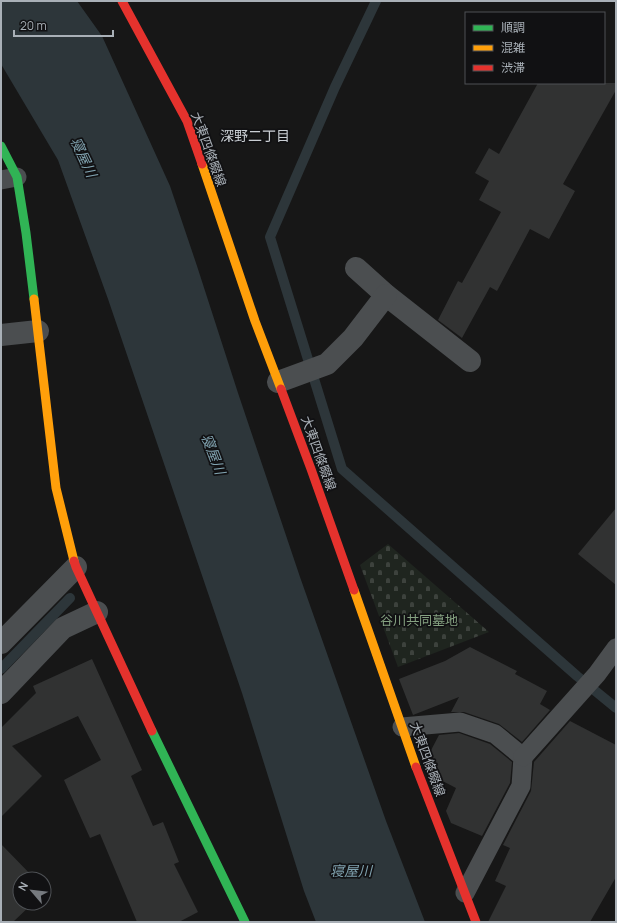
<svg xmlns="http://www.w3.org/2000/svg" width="617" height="923" font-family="Manrope,'Noto Sans JP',sans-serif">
<defs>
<pattern id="cemetery-stones" width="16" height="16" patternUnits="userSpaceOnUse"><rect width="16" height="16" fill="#1f251f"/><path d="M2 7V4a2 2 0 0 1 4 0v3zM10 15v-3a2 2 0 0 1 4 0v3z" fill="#3d423d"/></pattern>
</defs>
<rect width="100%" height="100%" fill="#171717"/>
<path fill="url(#cemetery-stones)" d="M388 544 489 632 398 667 360 565Z"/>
<path fill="#2d363a" d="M1 1H77L102 36 170 186 197 266 238 393 300 577 386 821 425 922H316L304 891 242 693 108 299 58 160 1 64Z"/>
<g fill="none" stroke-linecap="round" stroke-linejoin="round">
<g stroke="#2d363a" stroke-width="10">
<path d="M376 1 335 87 270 237 342 469 577 676 616 708"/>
<path d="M1 669 70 598"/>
</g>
</g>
<g fill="#313232">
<path d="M538 83H616V90L563 184 575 191 549 239 530 229 497 291 490 287 462 338 438 320 458 281 462 283 501 212 479 200 489 181 475 173 489 148 499 154Z"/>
<path d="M616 508V585L578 554Z"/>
<path d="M470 647 517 671 515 674 547 691 540 704 550 710 522 742 499 724 464 712H451L459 697 413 715 399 679 445 661Z"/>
<path d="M92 659 142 770 131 776 153 826 163 822 179 862 174 864 198 912 179 922H137L100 834 90 838 64 780 101 760 78 716 12 746 42 776 1 817V728L36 693 33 686Z"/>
<path d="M570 721 616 745V877L590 922H488L506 886 495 881 510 848 503 845 531 791 534 762Z"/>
<path d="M459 733 490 744 512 762 510 783 482 836 451 823 446 811 456 788 433 776 427 758 439 735Z"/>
<path d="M1 844 35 879H20V903H33L13 922H1Z"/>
</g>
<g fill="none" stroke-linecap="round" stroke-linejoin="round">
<g stroke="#4b4e50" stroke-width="19">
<path d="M1 180 17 177"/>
<path d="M402 727 460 722 495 734 523 757 521 786 465 893"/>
<path d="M523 757 597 674 616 648"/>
</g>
<g stroke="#4b4e50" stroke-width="22">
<path d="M356 268 386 295 470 361"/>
<path d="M1 335 38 331"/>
<path d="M278 382 327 364 353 338 386 295"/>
<path d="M1 643 76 567"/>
<path d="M1 693 63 628 97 612"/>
</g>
<g stroke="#30b455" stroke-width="9">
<path d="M1 146 17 177 26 233 34 299"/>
<path d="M152 731 245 922"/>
</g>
<g stroke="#ff9f0a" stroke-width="9">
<path d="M202 164 255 321 281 389"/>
<path d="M34 299 56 488 74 561"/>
<path d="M354 590 416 767"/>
</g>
<g stroke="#e5322d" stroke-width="9">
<path d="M122 1 187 121 202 164"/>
<path d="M281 389 311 469 354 590"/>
<path d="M74 561 76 567 152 731"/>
<path d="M416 767 476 922"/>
</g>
</g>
<g text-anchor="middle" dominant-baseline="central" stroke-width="3.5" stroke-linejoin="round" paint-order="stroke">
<g font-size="13" fill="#a9b0b7" stroke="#111113">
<text transform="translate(209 149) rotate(70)">大東四條畷線</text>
<text transform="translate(319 453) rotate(70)">大東四條畷線</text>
<text transform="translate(428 759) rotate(70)">大東四條畷線</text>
</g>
<g font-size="13" fill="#85a181" stroke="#111113">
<text x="419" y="620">谷川共同墓地</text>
</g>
<g font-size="14" fill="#c9ced3" stroke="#111113">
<text x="255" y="135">深野二丁目</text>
</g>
<g font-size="14" font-style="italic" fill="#81a3b0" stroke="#111113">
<text transform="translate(84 157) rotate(65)">寝屋川</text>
<text transform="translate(214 454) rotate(69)">寝屋川</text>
<text x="351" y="870">寝屋川</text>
</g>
</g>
<rect width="617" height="923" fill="none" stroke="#a9b0b7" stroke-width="4"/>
<rect x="465" y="12" width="140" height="72" fill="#111113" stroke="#4e5155"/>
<rect x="473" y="25" width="20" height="6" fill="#30b455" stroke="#4e5155"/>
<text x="501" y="32" font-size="12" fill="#a9b0b7">順調</text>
<rect x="473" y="45" width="20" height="6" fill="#ff9f0a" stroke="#4e5155"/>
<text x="501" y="52" font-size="12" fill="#a9b0b7">混雑</text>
<rect x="473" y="65" width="20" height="6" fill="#e5322d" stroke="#4e5155"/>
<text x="501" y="72" font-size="12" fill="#a9b0b7">渋滞</text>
<g transform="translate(32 891) rotate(298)"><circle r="19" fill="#111113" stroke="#4e5155"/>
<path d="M0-3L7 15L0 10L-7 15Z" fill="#767a7f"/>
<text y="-6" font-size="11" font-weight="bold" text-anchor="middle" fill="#a9b0b7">N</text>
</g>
<path d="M14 30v6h99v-6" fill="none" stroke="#a9b0b7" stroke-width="2"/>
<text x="20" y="30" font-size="12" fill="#a9b0b7" stroke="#111113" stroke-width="3" paint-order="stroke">20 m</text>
</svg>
